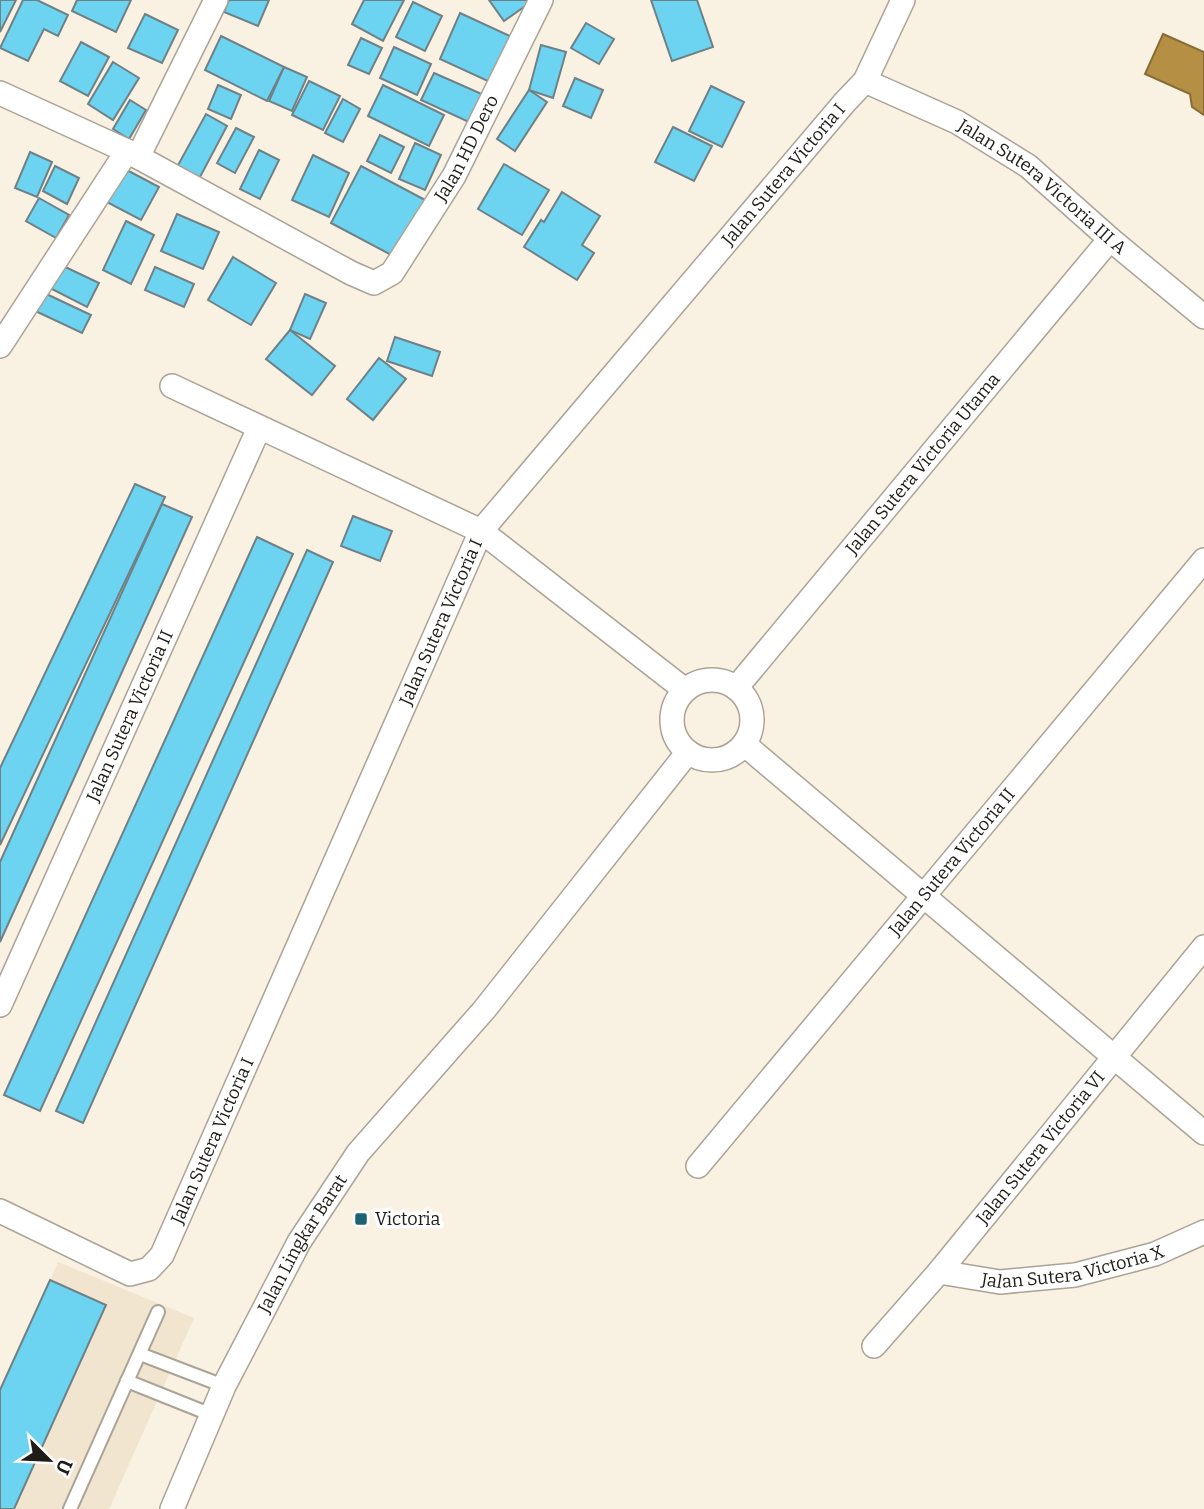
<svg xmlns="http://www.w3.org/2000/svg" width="1204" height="1509" font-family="Bitter,serif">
<rect width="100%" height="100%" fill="#f9f1e2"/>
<path fill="#f1e5cf" d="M58 1262 194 1318 109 1509H0V1398Z"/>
<path fill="#b58f43" stroke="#886c36" stroke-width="2" d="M1163 34 1204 52V115L1192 107 1190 94 1145 74Z"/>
<g fill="#6cd4f1" stroke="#6f8186" stroke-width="2">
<path d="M0 0H16L0 32Z"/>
<path d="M23 0H37L68 15 58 36 44 29 28 61 0 48Z"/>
<path d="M77 0H131L116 32 72 11Z"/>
<path d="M229 0H269L258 26 224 12Z"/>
<path d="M364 0H404L383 41 352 24Z"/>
<path d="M489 0H530L531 2 504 21Z"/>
<path d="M651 0H697L713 47 672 61Z"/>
<path d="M413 2 442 16 425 51 396 37Z"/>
<path d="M460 13 512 37 492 83 440 59Z"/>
<path d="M145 14 178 30 162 63 128 48Z"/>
<path d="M586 23 614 39 599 64 571 48Z"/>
<path d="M221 36 284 67 267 101 205 70Z"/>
<path d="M361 38 382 48 369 74 348 65Z"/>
<path d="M81 42 109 57 88 96 60 81Z"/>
<path d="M541 45 566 52 553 98 529 90Z"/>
<path d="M394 47 431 64 417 95 380 78Z"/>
<path d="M113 62 139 78 113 120 88 104Z"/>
<path d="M284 67 307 77 292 111 269 101Z"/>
<path d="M434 73 484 95 471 123 421 100Z"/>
<path d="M575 78 603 90 591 118 563 106Z"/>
<path d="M309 81 340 96 323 130 292 115Z"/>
<path d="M218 85 241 95 231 119 208 109Z"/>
<path d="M383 85 444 115 429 146 368 116Z"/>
<path d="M711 86 744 102 722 147 689 131Z"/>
<path d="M529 90 547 102 515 151 497 139Z"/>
<path d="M343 99 360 109 343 142 325 133Z"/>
<path d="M130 100 146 110 129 139 113 129Z"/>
<path d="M206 114 227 126 199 179 177 167Z"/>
<path d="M673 127 712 146 694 181 655 162Z"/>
<path d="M236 128 254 137 235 173 217 163Z"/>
<path d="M380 135 404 147 391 173 367 161Z"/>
<path d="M415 143 441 155 425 190 399 179Z"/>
<path d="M259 150 279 160 260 199 240 189Z"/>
<path d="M30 152 52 162 37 197 15 188Z"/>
<path d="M313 155 349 173 329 217 292 200Z"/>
<path d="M504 164 549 190 522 235 478 209Z"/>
<path d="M55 166 79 178 67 204 43 191Z"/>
<path d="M361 166 427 201 397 258 331 223Z"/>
<path d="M123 168 159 187 141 220 105 201Z"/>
<path d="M562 192 600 216 582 245 594 253 577 280 524 247 541 220 544 222Z"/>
<path d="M39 198 69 215 56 238 26 221Z"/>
<path d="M177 214 219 232 203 269 161 251Z"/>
<path d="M126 221 154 235 131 284 103 270Z"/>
<path d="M233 257 276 283 251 325 208 300Z"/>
<path d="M59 264 99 283 87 307 48 287Z"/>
<path d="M155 267 194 284 184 307 145 290Z"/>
<path d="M40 291 91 315 82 333 31 309Z"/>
<path d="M305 294 326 303 310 339 290 330Z"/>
<path d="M290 330 335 366 312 395 266 359Z"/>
<path d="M395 337 440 352 432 376 387 361Z"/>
<path d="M379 358 406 379 373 420 347 399Z"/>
<path d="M135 484 165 497 0 845V768Z"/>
<path d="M162 504 192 517 0 942V862Z"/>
<path d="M353 516 392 531 380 561 341 546Z"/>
<path d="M257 537 293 554 40 1111 4 1095Z"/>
<path d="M307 550 333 562 83 1123 56 1111Z"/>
<path d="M50 1280 106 1305 14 1509H0V1390Z"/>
</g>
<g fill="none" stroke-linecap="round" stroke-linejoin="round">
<defs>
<g id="service">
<path d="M140 1354 224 1386"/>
<path d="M127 1381 212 1415"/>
<path d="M70 1509 158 1312"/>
</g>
<g id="minor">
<path id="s1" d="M865 81 957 122 1028 166 1110 239 1204 317"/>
<path id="s2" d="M0 93 127 151 351 273 374 283 392 273 454 176 541 0"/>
<path d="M138 157 216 0"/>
<path d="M0 346 127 151"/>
<path d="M172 386 481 531 685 690"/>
<circle cx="712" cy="720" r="40"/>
<path id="s3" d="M736 688 1110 239"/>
<path d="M744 744 1204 1133"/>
<path id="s4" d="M0 1005 259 428"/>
<path id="s5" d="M698 1166 1204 560"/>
<path id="s6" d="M0 1211 130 1274 149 1269 162 1255 481 531 845 102 865 81 903 0"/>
<path id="s7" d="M939 1272 1000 1282 1075 1275 1155 1254 1204 1232"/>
<path id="s8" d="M874 1346 939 1272 1204 947"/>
<path id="s9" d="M172 1509 224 1386 299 1242 358 1153 484 1010 688 752"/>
</g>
</defs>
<use href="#service" stroke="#aba395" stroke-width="16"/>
<use href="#minor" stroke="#aba395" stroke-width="26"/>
<use href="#service" stroke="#fff" stroke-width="12"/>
<use href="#minor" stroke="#fff" stroke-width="23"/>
</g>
<rect fill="#1c6273" stroke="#fff" stroke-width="2.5" x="354" y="1212" width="14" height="14" rx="3.5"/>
<g text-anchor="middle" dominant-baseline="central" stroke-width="7" stroke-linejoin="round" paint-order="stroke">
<g font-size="18" fill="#1f1c17" stroke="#fff">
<text stroke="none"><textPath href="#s2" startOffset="586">Jalan HD Dero</textPath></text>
<text stroke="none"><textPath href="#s6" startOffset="1442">Jalan Sutera Victoria I</textPath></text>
<text stroke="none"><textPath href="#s1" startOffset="208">Jalan Sutera Victoria III A</textPath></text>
<text stroke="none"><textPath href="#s3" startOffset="292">Jalan Sutera Victoria Utama</textPath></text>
<text stroke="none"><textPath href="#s6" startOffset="875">Jalan Sutera Victoria I</textPath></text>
<text stroke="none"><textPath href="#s4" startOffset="317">Jalan Sutera Victoria II</textPath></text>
<text stroke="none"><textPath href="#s5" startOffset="396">Jalan Sutera Victoria II</textPath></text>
<text stroke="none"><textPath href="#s6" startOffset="308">Jalan Sutera Victoria I</textPath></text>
<text stroke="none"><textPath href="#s8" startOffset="259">Jalan Sutera Victoria VI</textPath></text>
<text stroke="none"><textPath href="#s9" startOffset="296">Jalan Lingkar Barat</textPath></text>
<text stroke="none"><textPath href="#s7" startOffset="136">Jalan Sutera Victoria X</textPath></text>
</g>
<g font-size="18" fill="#1f1c17" stroke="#fff" text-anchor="start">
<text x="375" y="1219">Victoria</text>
</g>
</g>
<g transform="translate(49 1460) rotate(114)" stroke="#ffffff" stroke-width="5" paint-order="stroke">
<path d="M0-5L12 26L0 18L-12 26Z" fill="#1f1c17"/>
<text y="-10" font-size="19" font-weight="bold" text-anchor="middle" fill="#1f1c17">U</text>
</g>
</svg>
